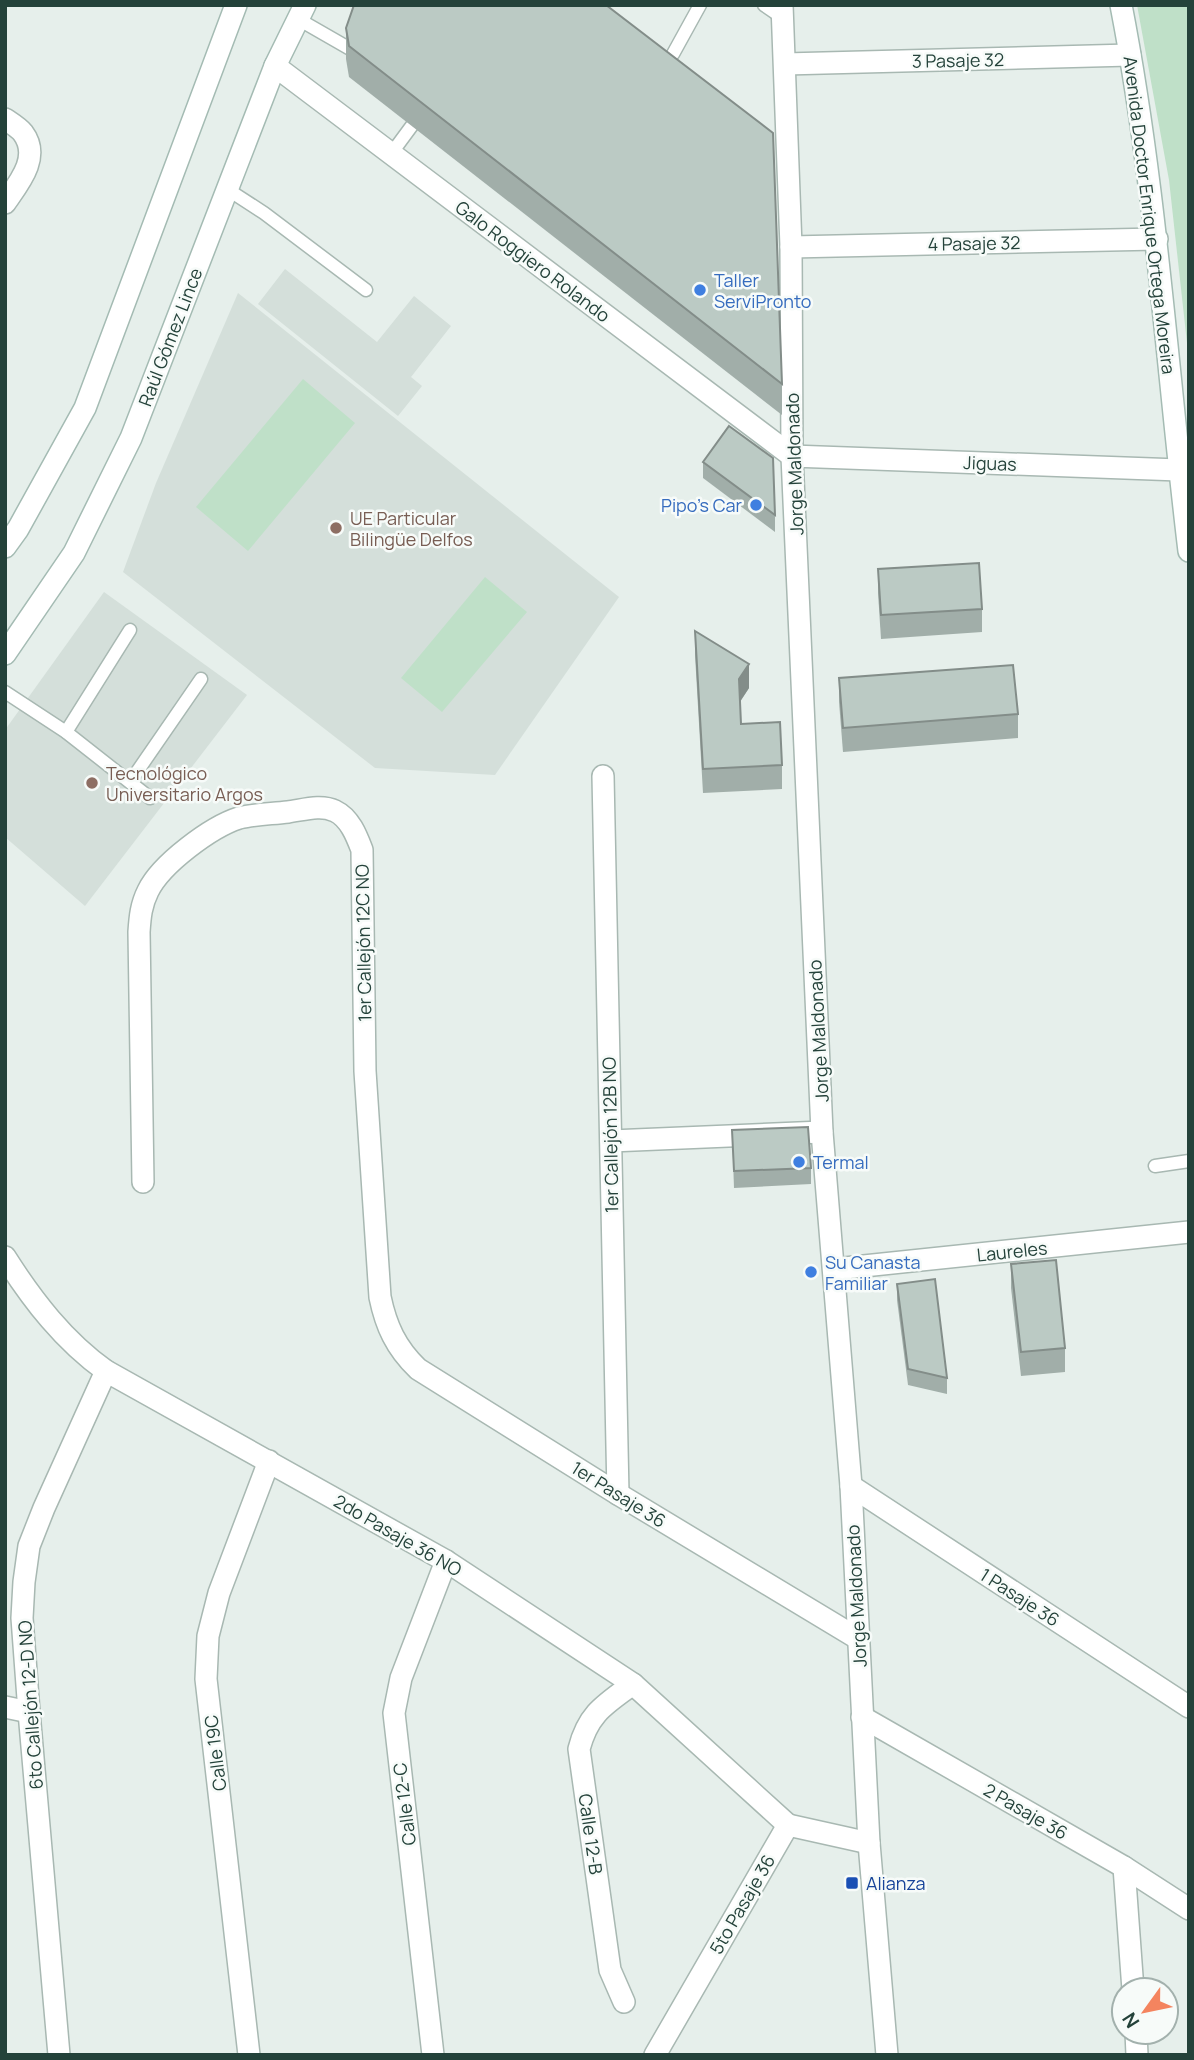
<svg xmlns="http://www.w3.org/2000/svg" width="1194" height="2060" font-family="Manrope,sans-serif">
<rect width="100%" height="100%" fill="#e6efeb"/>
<g fill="#d4dfda">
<path d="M285 269 377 342 414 296 451 326 411 377 422 386 398 416 258 304Z"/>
<path d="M238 293 619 597 495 775 375 768 123 572 156 483Z"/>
<path d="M104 592 247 695 85 906 5 837V730Z"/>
</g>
<g fill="#bfe0c8">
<path d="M1137 5H1189V361L1169 180Z"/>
<path d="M303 379 355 423 248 551 196 507Z"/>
<path d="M485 577 527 612 442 712 401 678Z"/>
</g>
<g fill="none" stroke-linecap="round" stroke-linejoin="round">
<defs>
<g id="service">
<path d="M764 5 783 18"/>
<path d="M298 19 359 54"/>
<path d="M673 54 700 5"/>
<path d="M391 154 422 112"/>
<path d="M227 189 264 213 366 290"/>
<path d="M5 692 66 732 150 798"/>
<path d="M66 732 130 630"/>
<path d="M130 782 201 679"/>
<path d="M1155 1166 1189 1161"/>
</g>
<g id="minor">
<path d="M785 64 1130 55"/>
<path d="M275 66 792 456 1179 470"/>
<path d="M5 119C11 123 19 128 23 133 41 157 19 183 5 203"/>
<path d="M791 247 1157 239"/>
<path d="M603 776 618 1494"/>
<path d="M611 1141 822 1132"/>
<path d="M143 1182 139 932C140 917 141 905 148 891 161 864 211 827 239 818 254 814 272 814 288 812 303 810 321 804 335 811 350 818 357 837 362 850L365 1071 380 1297C386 1326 396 1348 418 1369L618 1494 857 1638"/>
<path d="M5 1257C33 1301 64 1341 106 1371L446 1561 633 1684 788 1825"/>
<path d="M835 1269 1189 1232"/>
<path d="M851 1486 1189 1707"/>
<path d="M5 1707 29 1712"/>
<path d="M862 1717 1124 1867 1189 1909"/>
<path d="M1124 1867 1133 1990"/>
<path d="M624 2002 610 1970 579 1749C588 1714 604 1705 633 1684"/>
<path d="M1136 2032 1137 2055"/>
<path d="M59 2055 29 1712 22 1618 24 1582 29 1546 44 1508 106 1371"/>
<path d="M249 2055 206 1679 208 1636 219 1593 269 1461"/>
<path d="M433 2055 394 1713 401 1678 446 1561"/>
</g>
<g id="tertiary">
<path d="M782 5 791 247 792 456 822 1132 851 1486 869 1843 887 2055"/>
<path d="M655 2055 788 1825 869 1843"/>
</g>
<g id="secondary">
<path d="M1121 5C1156 185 1167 369 1189 551"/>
<path d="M5 547 18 529 85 408 236 5"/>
<path d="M5 654 74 553 131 438 275 66 305 5"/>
</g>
</defs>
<use href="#service" stroke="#a8b8b2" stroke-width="15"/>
<use href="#minor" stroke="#a8b8b2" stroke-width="24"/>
<use href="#tertiary" stroke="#a8b8b2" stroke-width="24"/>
<use href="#secondary" stroke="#a4bbb3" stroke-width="24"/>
<use href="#service" stroke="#fff" stroke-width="12"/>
<use href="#minor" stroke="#fff" stroke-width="21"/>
<use href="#tertiary" stroke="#fff" stroke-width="21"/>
<use href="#secondary" stroke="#fff" stroke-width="21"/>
</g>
<g fill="#a1aea9">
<path d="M346 28 782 384V415L349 77 346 59Z"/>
<path d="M703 462 775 515V532L703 478Z"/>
<path d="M878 569 982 609V632L881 639 878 593Z"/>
<path d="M695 631 749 688 740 702 741 724 782 765V789L703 793 695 655Z"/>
<path d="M839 678 1018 714V738L843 752 839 702Z"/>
<path d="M732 1130 811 1168V1184L734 1188Z"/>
<path d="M1011 1264 1065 1348V1372L1021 1376 1011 1288Z"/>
<path d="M897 1284 947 1378V1394L908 1385 897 1300Z"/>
</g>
<path fill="#838d89" d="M749 664V688L739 703V679Z"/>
<g fill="#bbcac4" stroke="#838d89" stroke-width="2">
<path d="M354 5H606L773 133 782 384 349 46 346 28Z"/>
<path d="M729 426 773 458 775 515 703 462Z"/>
<path d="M979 563 982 609 881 615 878 569Z"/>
<path d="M695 631 749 664 739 679 741 724 780 722 782 765 703 769Z"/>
<path d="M1013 665 1018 714 843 728 839 678Z"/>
<path d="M808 1127 811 1168 734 1171 732 1130Z"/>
<path d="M1056 1260 1065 1348 1021 1352 1011 1264Z"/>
<path d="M935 1279 947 1378 908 1369 897 1284Z"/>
</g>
<g fill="#3f7fe0" stroke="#f7fbf9" stroke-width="2.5">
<circle cx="700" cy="290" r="7"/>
<circle cx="756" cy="505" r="7"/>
<circle cx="799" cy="1162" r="7"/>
<circle cx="811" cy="1272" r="7"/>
</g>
<g fill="#8d6e63" stroke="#f7fbf9" stroke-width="2.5">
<circle cx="336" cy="528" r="7"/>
<circle cx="92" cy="783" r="7"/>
</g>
<rect fill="#1a4fb4" stroke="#f7fbf9" stroke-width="2.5" x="845" y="1876" width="14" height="14" rx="3.5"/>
<g text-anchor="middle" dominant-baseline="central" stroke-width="5" stroke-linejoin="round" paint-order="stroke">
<g font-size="18" fill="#24423a" stroke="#f7fbf9">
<text transform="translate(958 60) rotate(-1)">3 Pasaje 32</text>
<text transform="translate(1150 215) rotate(83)">Avenida Doctor Enrique Ortega Moreira</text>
<text transform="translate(974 243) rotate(-1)">4 Pasaje 32</text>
<text transform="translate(533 261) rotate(37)">Galo Roggiero Rolando</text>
<text transform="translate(170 337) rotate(-69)">Raúl Gómez Lince</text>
<text transform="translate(990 463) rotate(2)">Jiguas</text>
<text transform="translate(794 464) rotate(-92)">Jorge Maldonado</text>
<text transform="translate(363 943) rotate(-91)">1er Callejón 12C NO</text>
<text transform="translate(818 1031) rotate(-93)">Jorge Maldonado</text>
<text transform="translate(610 1135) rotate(-91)">1er Callejón 12B NO</text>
<text transform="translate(1012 1251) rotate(-6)">Laureles</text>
<text transform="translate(619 1494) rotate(32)">1er Pasaje 36</text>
<text transform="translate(398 1535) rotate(30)">2do Pasaje 36 NO</text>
<text transform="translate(856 1596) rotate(-93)">Jorge Maldonado</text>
<text transform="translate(1020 1597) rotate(33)">1 Pasaje 36</text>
<text transform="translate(30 1705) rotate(-94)">6to Callejón 12-D NO</text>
<text transform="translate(215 1753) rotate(-97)">Calle 19C</text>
<text transform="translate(404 1804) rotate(-97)">Calle 12-C</text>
<text transform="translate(1026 1811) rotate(30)">2 Pasaje 36</text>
<text transform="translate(591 1834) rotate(82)">Calle 12-B</text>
<text transform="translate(742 1904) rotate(-60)">5to Pasaje 36</text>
</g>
<g font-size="18" fill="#366cbe" stroke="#f7fbf9" text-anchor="start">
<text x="714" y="280">Taller<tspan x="714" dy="21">ServiPronto</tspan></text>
<text x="742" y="505" text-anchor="end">Pipo's Car</text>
<text x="813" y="1162">Termal</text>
<text x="825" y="1262">Su Canasta<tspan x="825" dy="21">Familiar</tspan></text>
</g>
<g font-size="18" fill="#785e54" stroke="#f7fbf9" text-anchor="start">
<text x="350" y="518">UE Particular<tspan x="350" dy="21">Bilingüe Delfos</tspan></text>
<text x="106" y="773">Tecnológico<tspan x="106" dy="21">Universitario Argos</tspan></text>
</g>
<g font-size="18" fill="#164399" stroke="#f7fbf9" text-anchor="start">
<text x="866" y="1883">Alianza</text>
</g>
</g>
<rect width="1194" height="2060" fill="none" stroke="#24423a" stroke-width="14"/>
<g transform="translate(1145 2011) rotate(237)"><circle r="33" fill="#f7fbf9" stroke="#a3b1ad" stroke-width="2"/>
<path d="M0-5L12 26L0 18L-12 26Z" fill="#f4845f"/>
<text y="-10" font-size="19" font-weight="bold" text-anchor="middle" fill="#24423a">N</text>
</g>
</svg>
